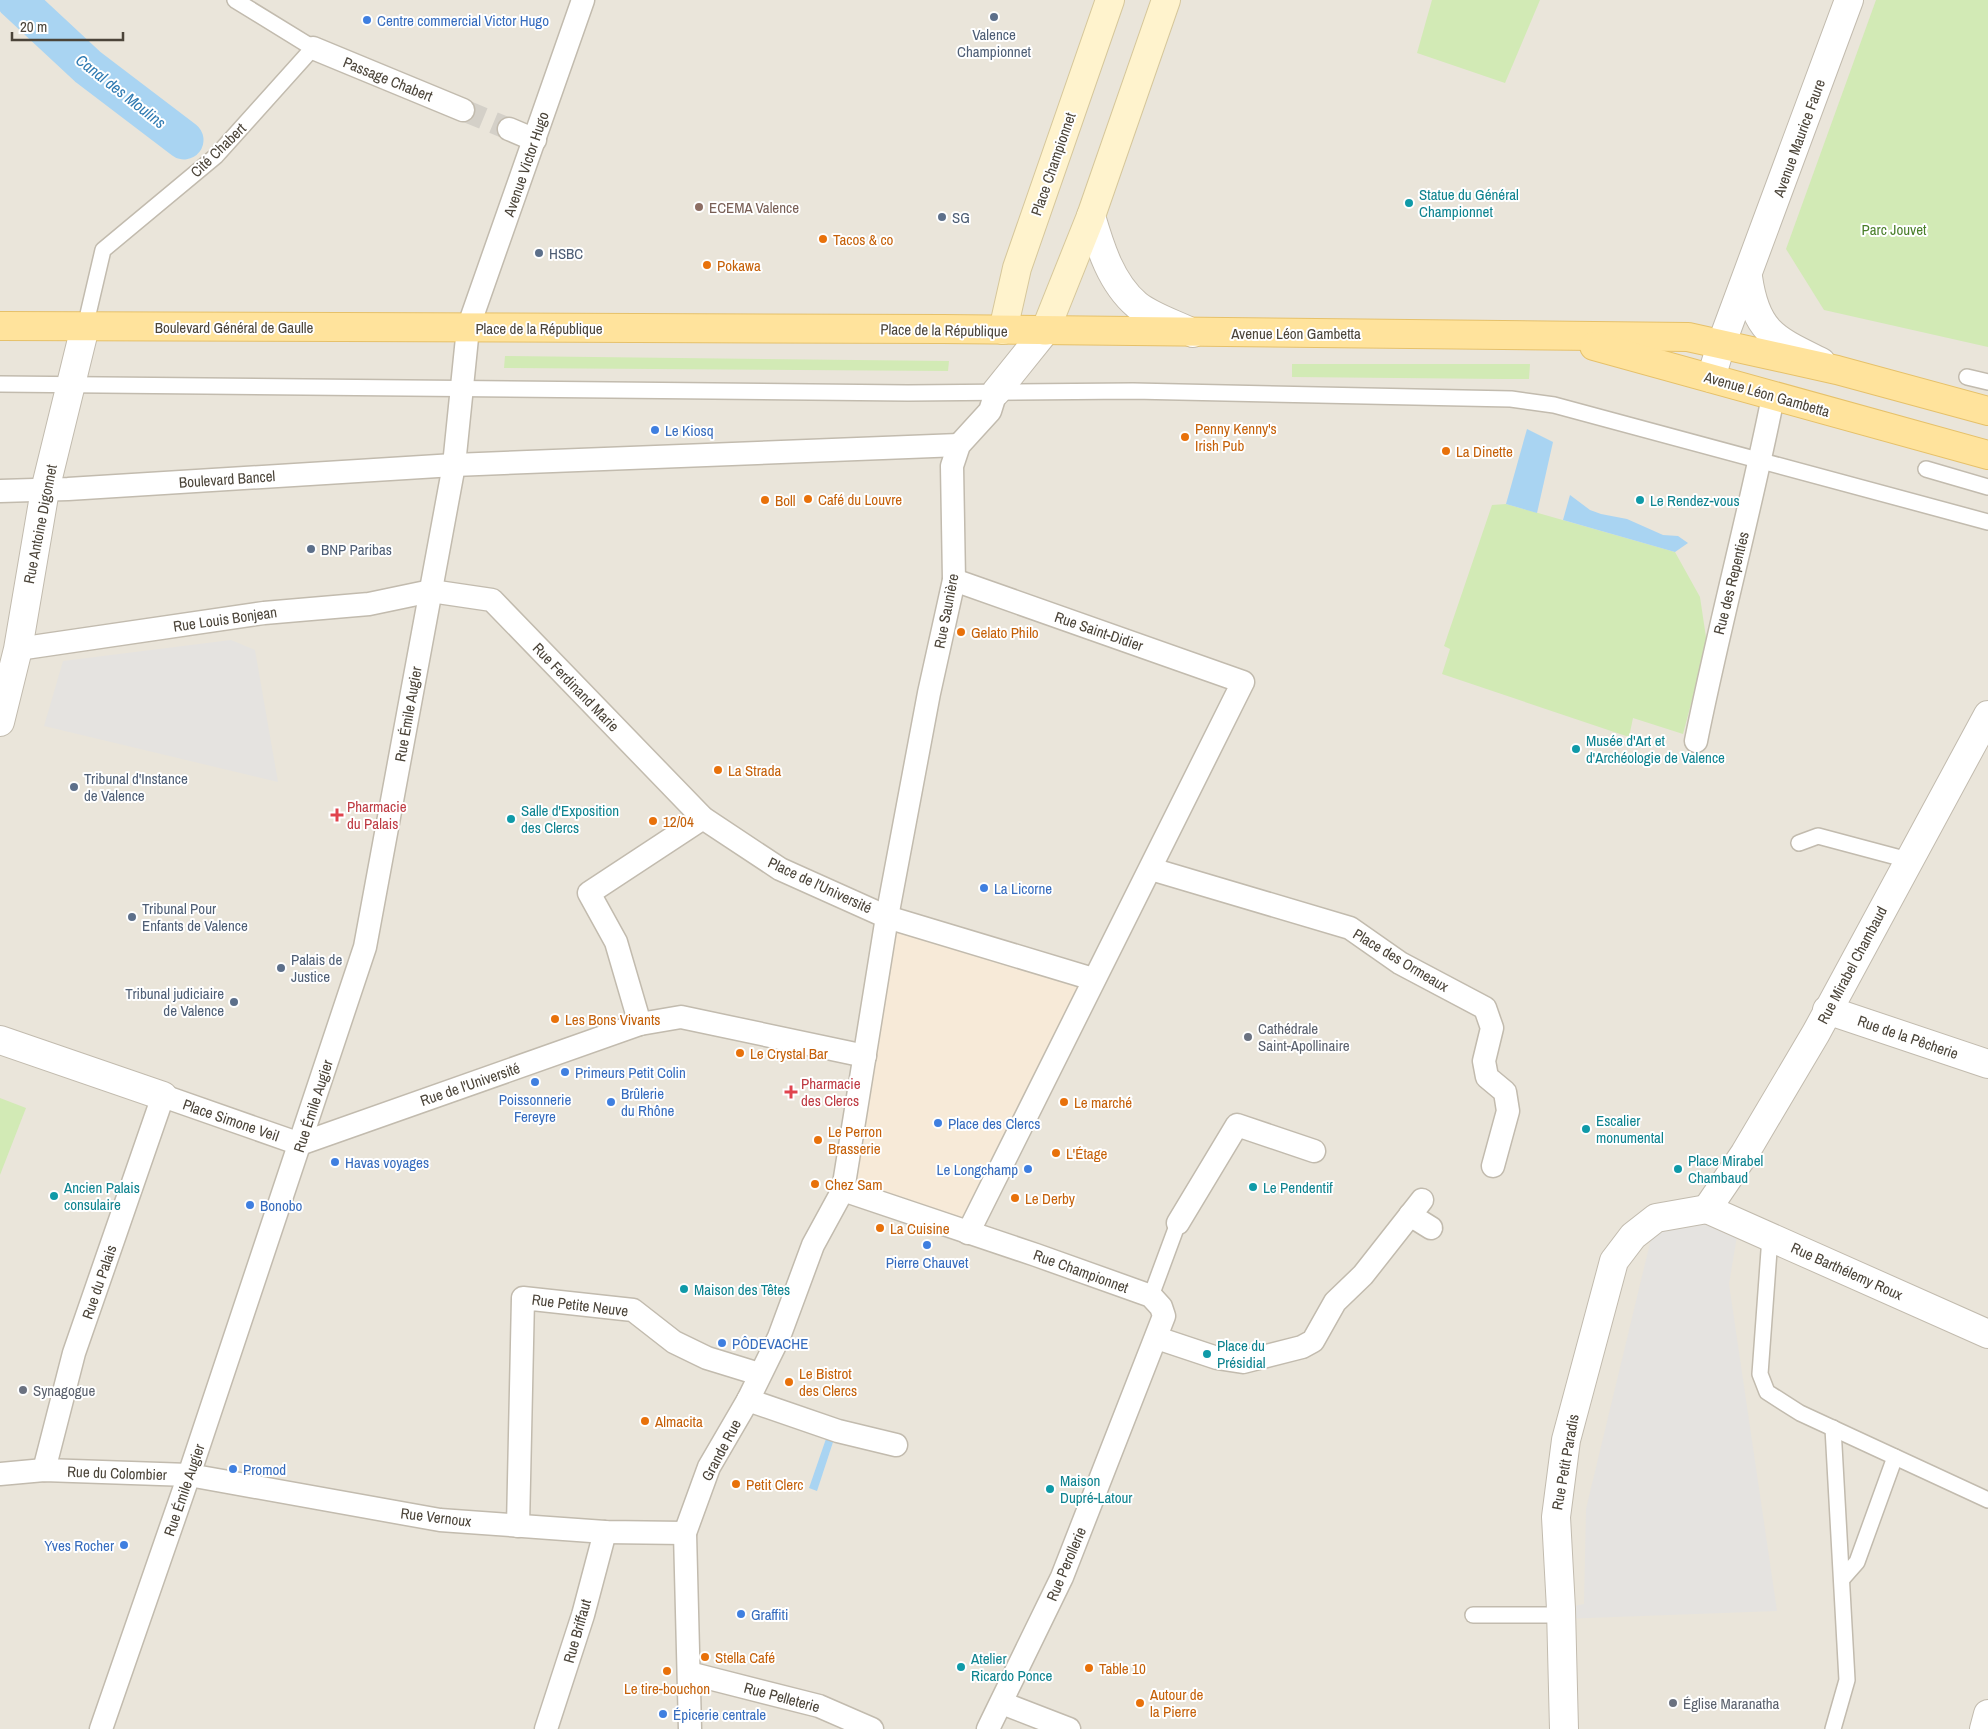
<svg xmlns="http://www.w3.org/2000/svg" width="1988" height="1729" font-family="'Archivo Narrow',sans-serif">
<rect width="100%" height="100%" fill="#f6f3ec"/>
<rect fill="#eae5da" x="0" y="0" width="1988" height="1729"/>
<path fill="#f7ead8" d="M887 917 1093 979 968 1233 843 1190Z"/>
<g fill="#d2eab5">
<path d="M1432 0H1540L1505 83 1417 53Z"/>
<path d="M1876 0H1988V347L1824 310 1786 249Z"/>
<path d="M505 356 949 361 948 371 504 368Z"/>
<path d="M1292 364H1530L1529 379H1503L1292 377Z"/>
<path d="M1506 504 1675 552 1700 597 1707 644 1683 734 1633 718 1629 737 1442 674 1450 649 1444 646 1492 505Z"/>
<path d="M0 1098 26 1108 0 1175Z"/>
</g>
<g fill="#e5e3e0">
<path d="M231 640 255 650 278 782 44 726 63 661Z"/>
<path d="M1656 1218 1739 1224 1729 1284 1777 1611 1561 1619V1609L1584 1604 1586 1509Z"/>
</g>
<g fill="#a9d4f2">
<path d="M1527 429 1553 442 1537 513 1506 504Z"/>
<path d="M1570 495 1590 510 1601 514 1627 519 1663 535 1678 536 1688 543 1675 552 1563 520Z"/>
<path d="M828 1433 835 1436 817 1491 809 1488Z"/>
</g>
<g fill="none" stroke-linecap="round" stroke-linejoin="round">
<path stroke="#a9d4f2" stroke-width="39" d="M16 0 88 67 184 140"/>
<path stroke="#d4d0c8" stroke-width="22" stroke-dasharray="22 11" stroke-linecap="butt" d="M463 110 509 129"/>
<defs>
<g id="service">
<path d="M85 327 103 250 216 156 313 48 235 0"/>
<path d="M1967 377 1988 382"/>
<path d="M0 384 908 393 1133 391 1511 399 1554 405 1988 522"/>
<path d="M1926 469 1988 487"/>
<path d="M1799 843 1818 836 1908 860"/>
<path d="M1770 1237 1760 1374 1767 1392 1800 1413 1988 1500"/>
<path d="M1151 1296 1178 1223"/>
<path d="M1833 1428 1847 1680 1833 1729"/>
<path d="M1842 1579 1857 1562 1895 1457"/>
<path d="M1473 1615H1561"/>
</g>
<g id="pedestrian">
<path d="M313 48 463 110"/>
<path d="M509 129 535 140"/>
<path d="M0 491 68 489 454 465 959 445"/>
<path d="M954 580 1243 682 968 1233"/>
<path d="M18 649 264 613 369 604 431 591 492 600 703 818 780 869 887 917 1093 979"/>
<path d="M1696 741C1719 626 1750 512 1773 397"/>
<path d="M1151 869 1350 928 1400 963 1485 1008 1492 1028 1484 1061 1487 1077 1505 1092 1508 1111 1493 1166"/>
<path d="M640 1024 616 942 589 893 703 818"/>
<path d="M843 1190 1036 1255 1151 1296 1161 1307 1164 1316 1062 1577 988 1729"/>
<path d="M1410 1215 1431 1228"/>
<path d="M1178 1223 1237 1125 1314 1151"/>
<path d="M1157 1338 1217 1358 1243 1362 1302 1347 1313 1341 1335 1302 1363 1275 1422 1200"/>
<path d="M748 1400 838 1431 896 1445"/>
<path d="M44 1470 74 1353 163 1096 300 1144 640 1024 681 1017 865 1056"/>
<path d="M0 1474 44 1470 189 1475 440 1520 605 1532 685 1533"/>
<path d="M518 1526 523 1298 633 1310 674 1342 707 1358 759 1374"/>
<path d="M689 1673 819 1706 872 1729"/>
<path d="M1002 1703 1069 1729"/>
<path d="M101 1729 189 1475 365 947 454 465 468 328 583 0"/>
<path d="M546 1729 583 1615 605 1532"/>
<path d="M690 1729 685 1533 709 1467 748 1400 779 1337 813 1245 843 1190 887 917 929 693 954 580 952 466 959 445 990 411 996 392"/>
</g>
<g id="minor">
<path d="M996 392 1045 331"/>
<path d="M0 722 18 649 45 490 85 327"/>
<path d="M1827 1010 1988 1064"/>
<path d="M0 1040 163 1096"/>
<path d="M1707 1209 1745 1153 1816 1033 1988 715"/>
<path d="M1707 1209 1988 1334"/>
<path d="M1564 1729 1561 1609 1556 1517 1566 1440 1614 1261 1633 1236 1656 1218 1707 1209"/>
<path d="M1984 1729 1988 1714"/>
</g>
<g id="tertiary">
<path d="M1091 216C1100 247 1111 283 1137 305 1152 317 1175 324 1193 333"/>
<path d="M1748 277C1756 332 1774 339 1821 362"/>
<path d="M1711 378 1721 345 1849 0"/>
</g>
<g id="secondary">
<path d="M1003 330 1017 268 1110 0"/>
<path d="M1045 331 1091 216 1166 0"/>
</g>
<g id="primary">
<path d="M0 326 942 329 1688 337 1837 370 1988 411"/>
<path d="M1594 346 1988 455"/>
</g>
</defs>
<use href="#service" stroke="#c2bbae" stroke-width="18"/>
<use href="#pedestrian" stroke="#c2bbae" stroke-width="25"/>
<use href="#minor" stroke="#c2bbae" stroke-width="30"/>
<use href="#tertiary" stroke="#c2bbae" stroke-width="30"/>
<use href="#secondary" stroke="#d6c79b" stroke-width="30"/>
<use href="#primary" stroke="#e6c16a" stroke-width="30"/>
<use href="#service" stroke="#fff" stroke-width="15"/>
<use href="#pedestrian" stroke="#fff" stroke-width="22"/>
<use href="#minor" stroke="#fff" stroke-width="28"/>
<use href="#tertiary" stroke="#fff" stroke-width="28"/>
<use href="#secondary" stroke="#fff3cd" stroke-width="28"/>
<use href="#primary" stroke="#ffe39c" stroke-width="28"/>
</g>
<g fill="#5c6f8a" stroke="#fff" stroke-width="2">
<circle cx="994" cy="17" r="5"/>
<circle cx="942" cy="217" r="5"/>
<circle cx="539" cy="253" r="5"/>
<circle cx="311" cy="549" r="5"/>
<circle cx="74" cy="787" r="5"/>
<circle cx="132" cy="917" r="5"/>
<circle cx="281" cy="968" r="5"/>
<circle cx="234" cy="1002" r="5"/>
</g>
<g fill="#3f7fe0" stroke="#fff" stroke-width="2">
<circle cx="367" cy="20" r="5"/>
<circle cx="655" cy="430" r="5"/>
<circle cx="984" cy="888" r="5"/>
<circle cx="565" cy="1072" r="5"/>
<circle cx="535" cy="1082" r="5"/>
<circle cx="611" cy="1102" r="5"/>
<circle cx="938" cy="1123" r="5"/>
<circle cx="335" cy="1162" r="5"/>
<circle cx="1028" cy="1169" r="5"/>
<circle cx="250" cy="1205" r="5"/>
<circle cx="927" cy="1245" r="5"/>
<circle cx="722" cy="1343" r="5"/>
<circle cx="233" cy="1469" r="5"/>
<circle cx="124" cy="1545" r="5"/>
<circle cx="741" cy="1614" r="5"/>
<circle cx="663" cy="1714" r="5"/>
</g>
<g fill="#0f9aa8" stroke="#fff" stroke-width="2">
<circle cx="1409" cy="203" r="5"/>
<circle cx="1640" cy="500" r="5"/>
<circle cx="1576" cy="749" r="5"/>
<circle cx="511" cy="819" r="5"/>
<circle cx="1586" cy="1129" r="5"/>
<circle cx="1678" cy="1169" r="5"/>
<circle cx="1253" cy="1187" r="5"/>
<circle cx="54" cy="1196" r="5"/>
<circle cx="684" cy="1289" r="5"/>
<circle cx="1207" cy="1354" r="5"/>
<circle cx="1050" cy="1489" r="5"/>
<circle cx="961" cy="1667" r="5"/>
</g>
<circle fill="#8d6e63" stroke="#fff" stroke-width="2" cx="699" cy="207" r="5"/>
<g fill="#e8710a" stroke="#fff" stroke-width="2">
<circle cx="823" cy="239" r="5"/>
<circle cx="707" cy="265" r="5"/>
<circle cx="1185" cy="437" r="5"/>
<circle cx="1446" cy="451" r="5"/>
<circle cx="808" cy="499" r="5"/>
<circle cx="765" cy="500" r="5"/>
<circle cx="961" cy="632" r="5"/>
<circle cx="718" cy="770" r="5"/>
<circle cx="653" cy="821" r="5"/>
<circle cx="555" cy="1019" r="5"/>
<circle cx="740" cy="1053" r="5"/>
<circle cx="1064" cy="1102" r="5"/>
<circle cx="818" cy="1140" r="5"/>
<circle cx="1056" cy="1153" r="5"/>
<circle cx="815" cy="1184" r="5"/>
<circle cx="1015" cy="1198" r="5"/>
<circle cx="880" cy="1228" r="5"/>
<circle cx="789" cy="1382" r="5"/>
<circle cx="645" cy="1421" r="5"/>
<circle cx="736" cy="1484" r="5"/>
<circle cx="705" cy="1657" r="5"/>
<circle cx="1089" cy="1668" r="5"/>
<circle cx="667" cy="1671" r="5"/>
<circle cx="1140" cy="1703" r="5"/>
</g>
<g fill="#e0444e" stroke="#fff" stroke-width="2">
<path d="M334.5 807.5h5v5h5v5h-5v5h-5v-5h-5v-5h5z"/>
<path d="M788.5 1084.5h5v5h5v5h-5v5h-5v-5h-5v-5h5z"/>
</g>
<g fill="#6b7280" stroke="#fff" stroke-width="2">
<circle cx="1248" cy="1037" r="5"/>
<circle cx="23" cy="1390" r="5"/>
<circle cx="1673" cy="1703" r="5"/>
</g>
<g text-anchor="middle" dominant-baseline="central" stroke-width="4" stroke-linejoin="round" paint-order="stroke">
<g font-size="15" fill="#366cbe" stroke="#fff" text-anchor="start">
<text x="377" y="20">Centre commercial Victor Hugo</text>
<text x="665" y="430">Le Kiosq</text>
<text x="994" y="888">La Licorne</text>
<text x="575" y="1072">Primeurs Petit Colin</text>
<text x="621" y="1093">Brûlerie<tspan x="621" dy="17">du Rhône</tspan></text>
<text x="535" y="1099" text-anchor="middle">Poissonnerie<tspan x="535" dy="17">Fereyre</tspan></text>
<text x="948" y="1123">Place des Clercs</text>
<text x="345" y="1162">Havas voyages</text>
<text x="1018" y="1169" text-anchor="end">Le Longchamp</text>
<text x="260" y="1205">Bonobo</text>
<text x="927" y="1262" text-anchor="middle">Pierre Chauvet</text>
<text x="732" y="1343">PÔDEVACHE</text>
<text x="243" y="1469">Promod</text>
<text x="114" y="1545" text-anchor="end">Yves Rocher</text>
<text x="751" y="1614">Graffiti</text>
<text x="673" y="1714">Épicerie centrale</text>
</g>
<g font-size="15" fill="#4e5e75" stroke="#fff" text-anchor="start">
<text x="994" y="34" text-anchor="middle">Valence<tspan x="994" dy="17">Championnet</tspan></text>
<text x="952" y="217">SG</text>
<text x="549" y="253">HSBC</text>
<text x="321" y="549">BNP Paribas</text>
<text x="84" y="778">Tribunal d'Instance<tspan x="84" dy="17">de Valence</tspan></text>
<text x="142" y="908">Tribunal Pour<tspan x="142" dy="17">Enfants de Valence</tspan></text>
<text x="291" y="959">Palais de<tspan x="291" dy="17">Justice</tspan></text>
<text x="224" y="993" text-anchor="end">Tribunal judiciaire<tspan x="224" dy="17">de Valence</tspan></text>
</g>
<g font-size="15" fill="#4b4439" stroke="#fff">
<text transform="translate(388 79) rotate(22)">Passage Chabert</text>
<text transform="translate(1799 138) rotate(-70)">Avenue Maurice Faure</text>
<text transform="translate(218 150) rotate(-44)">Cité Chabert</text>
<text transform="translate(526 164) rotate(-71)">Avenue Victor Hugo</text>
<text transform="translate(1053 164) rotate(-71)">Place Championnet</text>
<text x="234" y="327">Boulevard Général de Gaulle</text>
<text x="539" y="328">Place de la République</text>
<text transform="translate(944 330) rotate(1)">Place de la République</text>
<text x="1296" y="333">Avenue Léon Gambetta</text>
<text transform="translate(1767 394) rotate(16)">Avenue Léon Gambetta</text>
<text transform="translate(227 479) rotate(-4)">Boulevard Bancel</text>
<text transform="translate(40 524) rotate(-79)">Rue Antoine Digonnet</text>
<text transform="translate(1731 583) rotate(-76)">Rue des Repenties</text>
<text transform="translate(946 611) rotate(-79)">Rue Saunière</text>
<text transform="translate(225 619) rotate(-8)">Rue Louis Bonjean</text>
<text transform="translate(1099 631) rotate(19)">Rue Saint-Didier</text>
<text transform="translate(576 687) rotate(46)">Rue Ferdinand Marie</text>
<text transform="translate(408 714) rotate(-80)">Rue Émile Augier</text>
<text transform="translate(820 885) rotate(25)">Place de l'Université</text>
<text transform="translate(1401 960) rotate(31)">Place des Ormeaux</text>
<text transform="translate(1852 965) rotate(-62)">Rue Mirabel Chambaud</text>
<text transform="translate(1908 1037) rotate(19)">Rue de la Pêcherie</text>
<text transform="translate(470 1084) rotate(-19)">Rue de l'Université</text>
<text transform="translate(313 1106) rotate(-72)">Rue Émile Augier</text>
<text transform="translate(231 1120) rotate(19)">Place Simone Veil</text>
<text transform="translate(1081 1271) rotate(20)">Rue Championnet</text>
<text transform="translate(1847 1271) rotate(24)">Rue Barthélemy Roux</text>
<text transform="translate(99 1282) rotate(-71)">Rue du Palais</text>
<text transform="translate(580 1305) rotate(7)">Rue Petite Neuve</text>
<text transform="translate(721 1450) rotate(-62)">Grande Rue</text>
<text transform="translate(1565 1462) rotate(-80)">Rue Petit Paradis</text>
<text transform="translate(117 1473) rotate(2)">Rue du Colombier</text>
<text transform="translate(184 1490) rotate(-71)">Rue Émile Augier</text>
<text transform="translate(436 1517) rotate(7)">Rue Vernoux</text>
<text transform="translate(1066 1564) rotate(-67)">Rue Perollerie</text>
<text transform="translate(577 1631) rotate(-74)">Rue Briffaut</text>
<text transform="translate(782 1697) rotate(15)">Rue Pelleterie</text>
</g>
<g font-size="15" fill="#0d838f" stroke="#fff" text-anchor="start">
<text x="1419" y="194">Statue du Général<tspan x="1419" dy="17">Championnet</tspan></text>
<text x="1650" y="500">Le Rendez-vous</text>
<text x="1586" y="740">Musée d'Art et<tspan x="1586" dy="17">d'Archéologie de Valence</tspan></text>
<text x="521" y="810">Salle d'Exposition<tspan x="521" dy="17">des Clercs</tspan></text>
<text x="1596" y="1120">Escalier<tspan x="1596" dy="17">monumental</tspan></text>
<text x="1688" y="1160">Place Mirabel<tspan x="1688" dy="17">Chambaud</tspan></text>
<text x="64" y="1187">Ancien Palais<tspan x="64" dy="17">consulaire</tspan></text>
<text x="1263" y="1187">Le Pendentif</text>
<text x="694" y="1289">Maison des Têtes</text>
<text x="1217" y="1345">Place du<tspan x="1217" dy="17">Présidial</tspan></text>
<text x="1060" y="1480">Maison<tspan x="1060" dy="17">Dupré-Latour</tspan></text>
<text x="971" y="1658">Atelier<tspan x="971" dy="17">Ricardo Ponce</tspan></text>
</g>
<g font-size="15" fill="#785e54" stroke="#fff" text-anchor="start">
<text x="709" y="207">ECEMA Valence</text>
</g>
<g font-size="15" fill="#4a7f2a" stroke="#fff">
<text x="1894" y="229">Parc Jouvet</text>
</g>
<g font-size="15" fill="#c56008" stroke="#fff" text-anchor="start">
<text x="833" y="239">Tacos &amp; co</text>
<text x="717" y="265">Pokawa</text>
<text x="1195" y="428">Penny Kenny's<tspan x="1195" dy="17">Irish Pub</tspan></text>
<text x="1456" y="451">La Dinette</text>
<text x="818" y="499">Café du Louvre</text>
<text x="775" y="500">Boll</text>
<text x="971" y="632">Gelato Philo</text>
<text x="728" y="770">La Strada</text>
<text x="663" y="821">12/04</text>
<text x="565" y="1019">Les Bons Vivants</text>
<text x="750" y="1053">Le Crystal Bar</text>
<text x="1074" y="1102">Le marché</text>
<text x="828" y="1131">Le Perron<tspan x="828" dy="17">Brasserie</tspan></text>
<text x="1066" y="1153">L'Étage</text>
<text x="825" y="1184">Chez Sam</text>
<text x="1025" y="1198">Le Derby</text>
<text x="890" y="1228">La Cuisine</text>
<text x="799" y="1373">Le Bistrot<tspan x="799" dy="17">des Clercs</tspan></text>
<text x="655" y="1421">Almacita</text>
<text x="746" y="1484">Petit Clerc</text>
<text x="715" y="1657">Stella Café</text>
<text x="1099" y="1668">Table 10</text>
<text x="667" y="1688" text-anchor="middle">Le tire-bouchon</text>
<text x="1150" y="1694">Autour de<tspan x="1150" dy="17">la Pierre</tspan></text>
</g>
<g font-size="15" fill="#be3a42" stroke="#fff" text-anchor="start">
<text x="347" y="806">Pharmacie<tspan x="347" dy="17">du Palais</tspan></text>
<text x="801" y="1083">Pharmacie<tspan x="801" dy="17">des Clercs</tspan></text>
</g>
<g font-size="15" fill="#5b616d" stroke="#fff" text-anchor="start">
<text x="1258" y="1028">Cathédrale<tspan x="1258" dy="17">Saint-Apollinaire</tspan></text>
<text x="33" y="1390">Synagogue</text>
<text x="1683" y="1703">Église Maranatha</text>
</g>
<g font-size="16" font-style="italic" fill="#2e7ab2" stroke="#fff">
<text transform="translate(121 91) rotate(38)">Canal des Moulins</text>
</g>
</g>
<path d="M12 32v8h111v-8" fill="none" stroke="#4b4439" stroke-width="2.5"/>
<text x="20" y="32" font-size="15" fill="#4b4439" stroke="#ffffff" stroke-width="4" paint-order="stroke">20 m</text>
</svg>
